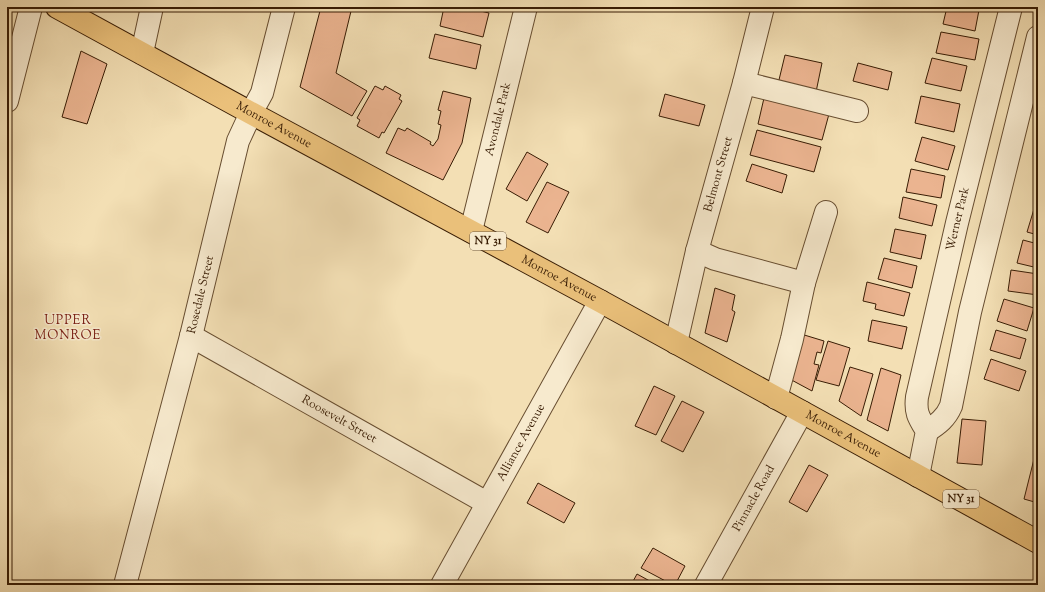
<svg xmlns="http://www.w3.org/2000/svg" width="1045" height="592" font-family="'Sorts Mill Goudy',serif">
<rect width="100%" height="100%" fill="#f3dfb4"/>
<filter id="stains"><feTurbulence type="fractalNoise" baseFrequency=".005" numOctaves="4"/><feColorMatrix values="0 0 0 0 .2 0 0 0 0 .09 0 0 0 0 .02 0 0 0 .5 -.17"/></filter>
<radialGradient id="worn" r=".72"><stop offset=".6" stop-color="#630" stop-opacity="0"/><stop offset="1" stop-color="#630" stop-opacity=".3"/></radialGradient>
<g fill="#ebb490" stroke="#381c04">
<path d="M321 7H352L336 73 367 91 352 116 300 87Z"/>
<path d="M444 7H464L489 13 483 37 440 26Z"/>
<path d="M472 7H492L491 10 485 8V10Z"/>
<path d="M947 7H964L979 10 975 31 943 24Z"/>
<path d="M941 32 979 39 975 60 936 53Z"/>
<path d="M435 34 481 45 476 69 429 58Z"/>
<path d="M81 51 107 64 87 124 62 117Z"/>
<path d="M785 55 822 63 816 92 778 84Z"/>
<path d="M932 58 967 66 961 91 925 83Z"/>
<path d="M858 63 892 72 888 90 853 81Z"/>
<path d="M375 86 383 90 385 86 401 95 399 99 402 101 384 133 382 132 379 138 357 126 360 120 357 118Z"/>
<path d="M443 91 471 98 462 143 443 180 386 153 398 128 405 131 407 128 431 142 430 144 433 146 438 139 441 125 438 124 441 111 438 110Z"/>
<path d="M665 94 705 105 699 126 659 116Z"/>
<path d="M921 96 960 104 954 132 915 123Z"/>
<path d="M764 98 829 114 822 140 758 124Z"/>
<path d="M757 130 821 147 814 172 750 155Z"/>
<path d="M922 137 955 146 948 170 915 161Z"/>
<path d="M527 152 548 164 527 201 506 189Z"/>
<path d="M752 164 787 175 782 193 746 181Z"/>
<path d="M911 169 945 176 941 198 906 192Z"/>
<path d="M547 182 569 192 548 233 526 222Z"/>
<path d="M1038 185V203L1034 202Z"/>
<path d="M903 197 937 205 932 226 899 218Z"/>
<path d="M1034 209 1038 210V235L1027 232Z"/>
<path d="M895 229 926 235 921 259 890 252Z"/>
<path d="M1023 240 1038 244V268L1017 263Z"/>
<path d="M884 258 917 266 912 288 878 279Z"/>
<path d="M1011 270 1038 274V295L1008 291Z"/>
<path d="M867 282 910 293 904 316 875 309 876 304 863 301Z"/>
<path d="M715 288 735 295 732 310 735 312 727 342 705 333Z"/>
<path d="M1004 299 1034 308 1027 331 997 321Z"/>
<path d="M872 320 907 327 902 349 868 341Z"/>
<path d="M996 330 1026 339 1020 359 990 350Z"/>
<path d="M801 334 824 341 821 353 817 352 814 364 819 365 812 391 786 377Z"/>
<path d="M828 341 850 348 839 386 816 380Z"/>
<path d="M991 359 1026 371 1019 391 984 379Z"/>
<path d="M850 367 873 374 861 416 839 401Z"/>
<path d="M881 368 901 375 888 431 867 420Z"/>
<path d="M654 386 675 396 656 435 635 426Z"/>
<path d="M682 401 704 412 683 452 661 441Z"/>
<path d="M962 419 986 421 982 465 957 463Z"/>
<path d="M1034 459 1038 460V503L1024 499Z"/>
<path d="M809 465 828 475 807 512 789 502Z"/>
<path d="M538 483 575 503 564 523 527 503Z"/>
<path d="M653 548 685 566 675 585H673L641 568Z"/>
<path d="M637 574 657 585H631Z"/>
</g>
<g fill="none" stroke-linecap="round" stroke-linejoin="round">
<defs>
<g id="minor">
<path d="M142 53 152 7"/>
<path d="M744 83 857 111"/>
<path d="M7 101 31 7"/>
<path id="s1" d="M471 231 526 7"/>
<path d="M697 251 715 259 804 283 826 212"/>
<path id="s2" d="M191 336 487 503"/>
<path id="s3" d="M676 343 697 251 744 83 763 7"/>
<path d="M776 398 792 339 804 283"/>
<path d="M927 431C938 424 946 418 951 406L970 312 1038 37"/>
<path id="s4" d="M918 476 927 431C919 418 915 413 917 397L957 223 1011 7"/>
<path id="s5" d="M125 585 191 336 238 141 251 113 262 93 284 7"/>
<path id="s6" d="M442 585 600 301"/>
<path id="s7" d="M706 585 802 412"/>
</g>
<g id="major">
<path id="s8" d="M57 7 251 113 600 301 802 412 1038 542"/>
</g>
</defs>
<use href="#minor" stroke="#674d30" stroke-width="24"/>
<use href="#major" stroke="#381c04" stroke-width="24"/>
<use href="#minor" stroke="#f7eace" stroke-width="22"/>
<use href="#major" stroke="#eac07a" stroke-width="22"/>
</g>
<g text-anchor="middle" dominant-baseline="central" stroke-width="3" stroke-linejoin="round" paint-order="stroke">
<g fill="#f7eace" stroke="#715a41" stroke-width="1">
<rect x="470" y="232" width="36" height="18" rx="3"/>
<rect x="943" y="490" width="36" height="18" rx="3"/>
</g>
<g font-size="11" font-weight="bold" fill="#381c04">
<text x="488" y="241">NY 31</text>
<text x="961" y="499">NY 31</text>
</g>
<g font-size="12" fill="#381c04" stroke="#f7eace">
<text stroke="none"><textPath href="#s1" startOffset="115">Avondale Park</textPath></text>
<text stroke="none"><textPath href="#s8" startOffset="247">Monroe Avenue</textPath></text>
<text stroke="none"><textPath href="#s3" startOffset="174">Belmont Street</textPath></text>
<text stroke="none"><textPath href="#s4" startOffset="265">Werner Park</textPath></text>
<text stroke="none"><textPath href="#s8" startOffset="571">Monroe Avenue</textPath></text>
<text stroke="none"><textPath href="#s5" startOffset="300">Rosedale Street</textPath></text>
<text stroke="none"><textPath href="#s2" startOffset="170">Roosevelt Street</textPath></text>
<text stroke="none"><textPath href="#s8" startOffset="895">Monroe Avenue</textPath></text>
<text stroke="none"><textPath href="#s6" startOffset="163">Alliance Avenue</textPath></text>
<text stroke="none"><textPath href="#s7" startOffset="99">Pinnacle Road</textPath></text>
</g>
<g font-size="13" letter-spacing="1" fill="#7a1f14" stroke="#f7eace">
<text x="68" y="321">UPPER<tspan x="68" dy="15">MONROE</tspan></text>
</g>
</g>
<rect width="1045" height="592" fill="none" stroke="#f3dfb4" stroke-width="24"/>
<rect x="8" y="8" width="1029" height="576" fill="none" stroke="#381c04" stroke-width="2"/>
<rect x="12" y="12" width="1021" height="568" fill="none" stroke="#381c04"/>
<rect width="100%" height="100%" filter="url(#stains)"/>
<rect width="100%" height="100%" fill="url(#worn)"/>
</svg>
